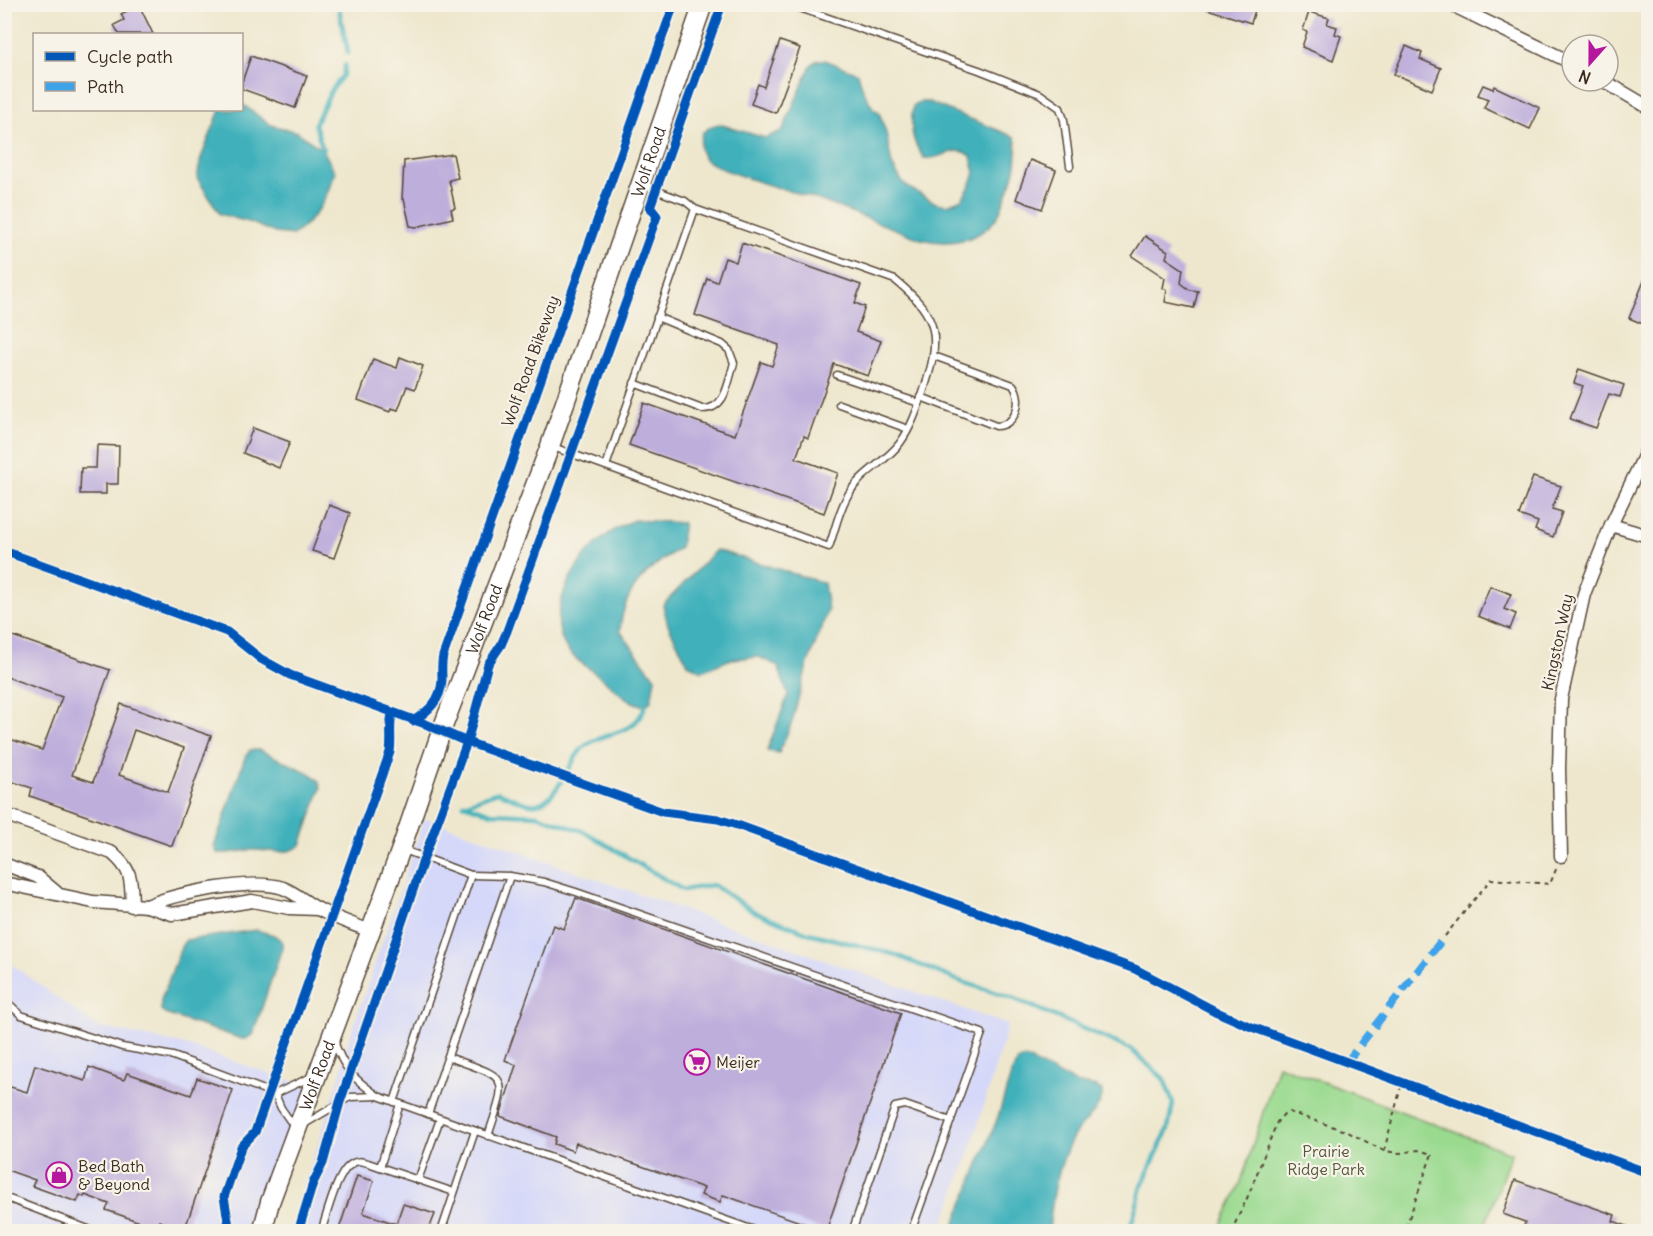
<svg xmlns="http://www.w3.org/2000/svg" width="1653" height="1236" viewBox="0 0 1653 1236" font-family="Delius,sans-serif">
<rect width="100%" height="100%" fill="#f7f3e8"/>
<filter id="ink" filterUnits="userSpaceOnUse"><feTurbulence type="fractalNoise" baseFrequency=".0167" numOctaves="2"/><feDisplacementMap in="SourceGraphic" scale="12" xChannelSelector="R" yChannelSelector="G"/><feConvolveMatrix kernelMatrix="1 2 1 2 8 2 1 2 1" color-interpolation-filters="sRGB"/></filter>
<filter id="wash" filterUnits="userSpaceOnUse"><feTurbulence type="fractalNoise" baseFrequency=".008" numOctaves="4" result="noise"/><feDisplacementMap in="SourceGraphic" scale="24" xChannelSelector="R" yChannelSelector="G"/><feGaussianBlur stdDeviation="1.35" result="paint"/><feColorMatrix in="noise" values="0 0 0 0 0 0 0 0 0 0 0 0 0 0 0 0 0 1.4 0 .05"/><feComposite in="paint" operator="in"/></filter>
<g filter="url(#wash)">
<rect width="100%" height="100%" fill="#eee7cd"/>
<g fill="#d5d8f9">
<path d="M425 818 1008 1025 972 1145 941 1231 289 1232 338 1083 348 1042Z"/>
<path d="M4 959 97 1027 186 1045 312 1088 262 1231H5Z"/>
</g>
<path fill="#9ada8f" stroke="#6a8256" stroke-width="1.5" d="M1278 1065 1511 1153 1483 1231H1218L1240 1185Z"/>
<g fill="#41b1bb" stroke="#3e6e6c" stroke-width="1.5">
<path d="M818 60H825L858 73 863 90 873 108 879 112 886 133 892 165 903 183 911 189 936 203 947 205 962 199 969 188 975 173 971 156C954 143 942 161 924 158 911 141 910 127 913 106L920 102H929L1015 137C1019 157 1016 172 1008 191 1004 199 1002 210 997 217 979 242 949 246 921 239 885 226 850 211 813 198 791 191 718 172 705 159 698 151 700 143 702 133L712 126 719 124 765 138 782 131 811 65Z"/>
<path d="M242 104 271 125 297 132 323 150 335 172C326 200 318 217 293 235L275 233 252 223 220 214 197 178 201 158 220 110H242Z"/>
<path d="M634 520 683 523 680 548C646 569 623 590 620 631L655 678 651 701 645 706C625 702 615 688 599 676 590 668 574 660 567 649 544 614 573 562 602 539 611 531 623 525 634 520Z"/>
<path d="M716 550 824 583 828 610 807 666 792 722 779 753 767 751 788 695 778 666 759 657 731 659 702 671 688 664 668 625 663 605Z"/>
<path d="M250 750H260L311 774 319 781 321 788 301 845C287 857 266 849 250 850 239 851 228 854 217 853L214 847 244 760Z"/>
<path d="M256 930 274 935 282 941V948L253 1034 246 1039H242L165 1014 161 1010V1000L182 945 186 940Z"/>
<path d="M1025 1058 1075 1083 1097 1087 1102 1091C1104 1109 1081 1122 1073 1137 1057 1167 1052 1198 1049 1231H952L998 1117 1012 1072 1018 1061Z"/>
</g>
<g fill="none" stroke-linecap="round" stroke-linejoin="round">
<g stroke="#41b1bb" stroke-width="4.5">
<path d="M338 4 348 53"/>
<path d="M323 150 315 124 331 91 343 75 345 65"/>
<path d="M569 769C573 762 578 751 585 746 608 729 635 737 645 706"/>
<path d="M464 804 491 813 537 815 585 832 683 890 713 885 755 912 808 933 893 954 959 981 1013 998 1130 1049 1164 1079 1173 1103 1168 1129 1143 1183 1129 1232"/>
<path d="M464 804 498 792C530 805 540 815 561 782"/>
</g>
</g>
<g id="blocks">
<g fill="#beaedc" fill-rule="evenodd">
<path d="M1201 4H1257L1251 23 1201 7Z"/>
<path d="M139 5 153 34H119L114 25 124 20 121 14Z"/>
<path d="M1309 12 1329 18 1327 24 1337 27 1335 34 1341 36 1333 60 1302 47 1307 32 1303 30Z"/>
<path d="M780 41 800 48 776 113 751 104 758 84 764 87Z"/>
<path d="M1406 46 1422 53 1420 59 1441 68 1432 90 1394 74Z"/>
<path d="M251 56 307 76 295 108 242 89V82Z"/>
<path d="M1483 85 1493 89 1494 86 1540 108 1530 129 1484 108 1488 99 1478 95Z"/>
<path d="M453 154 458 178 449 180 455 208 451 209 453 218 416 227 410 226 404 199H402L404 161Z"/>
<path d="M1030 160 1056 170 1042 209 1016 199Z"/>
<path d="M1145 236 1168 251 1166 258 1183 269 1181 283 1190 290 1198 291 1194 308 1165 302 1167 290 1163 288 1165 278 1132 256Z"/>
<path d="M742 243 861 285 855 303 865 307 856 332 881 341 868 376 834 364 808 438 804 436 796 458 838 473 824 513 629 445 644 403 735 435 761 362 772 366 779 345 695 315 707 278 717 282 725 258 736 262Z"/>
<path d="M1648 271V326L1629 318Z"/>
<path d="M400 357 423 366 415 389 407 386 398 410 391 408 390 412 358 400 373 359 397 368Z"/>
<path d="M1579 369 1624 385 1620 397 1609 394 1596 428 1570 419 1583 386 1574 383Z"/>
<path d="M253 428 290 442 279 468 243 453Z"/>
<path d="M97 445 119 446 118 484H106V494H80L81 468H96Z"/>
<path d="M1533 477 1561 486 1552 509 1562 512 1553 537 1535 530 1538 522 1519 515Z"/>
<path d="M329 505 350 513 334 558 312 551Z"/>
<path d="M1490 586 1511 594 1504 609 1516 614 1510 629 1478 616Z"/>
<path d="M4 633 110 670 72 775 93 782 121 704 211 736 172 846 30 796 32 788 4 779V737L42 750 62 697 4 676ZM134 730 184 748 168 792 119 775Z"/>
<path d="M576 898 901 1013 826 1231 723 1195 720 1202 701 1195 704 1188 576 1143 573 1151 554 1144 556 1137 500 1116 516 1065 505 1060 553 925 564 929Z"/>
<path d="M35 1065 85 1081 89 1067 124 1080 127 1073 191 1095 197 1078 233 1090 184 1231 159 1221 157 1228 106 1210 109 1204 85 1195 84 1197 80 1195 77 1202 32 1186 35 1180 4 1169V1085L27 1092Z"/>
<path d="M357 1176 374 1181 363 1213 396 1224 403 1204 435 1214 428 1232H338Z"/>
<path d="M1515 1180 1615 1215 1613 1221 1638 1230V1232H1536L1524 1227 1525 1222 1503 1214Z"/>
</g>
</g>
</g>
<g filter="url(#ink)">
<use href="#blocks" fill-opacity="0" stroke="#564638" stroke-width="1.5"/>
<g fill="none" stroke-linecap="round" stroke-linejoin="round">
<g stroke="#564638" stroke-width="9">
<g id="service">
<path d="M788 4 979 70 1040 94 1060 108 1064 120 1070 166"/>
<path d="M837 375 919 403"/>
<path d="M634 383 702 409C726 410 728 382 734 363L729 350 722 344 657 317"/>
<path d="M921 397 996 426C1016 426 1024 400 1013 385L934 356"/>
<path d="M839 404 908 429"/>
<path d="M553 447 829 547C835 530 839 510 848 495 861 472 885 463 900 443 911 428 917 410 923 393 941 339 941 317 895 280L695 209 685 201 642 185"/>
<path d="M606 466 695 209"/>
<path d="M471 875 510 876 544 882 576 892 982 1033 911 1232"/>
<path d="M4 999 21 1015 122 1047 173 1056 275 1094 281 1108 295 1128"/>
<path d="M334 1041C344 1070 354 1079 378 1096L751 1229 776 1232"/>
<path d="M448 1057C509 1079 509 1073 488 1136"/>
<path d="M275 1094 311 1077"/>
<path d="M394 1102 471 875 404 850"/>
<path d="M428 1114 510 876"/>
<path d="M303 1125 350 1097 378 1096"/>
<path d="M380 1167 400 1104"/>
<path d="M418 1180 440 1119"/>
<path d="M4 1197 96 1232"/>
<path d="M321 1232C327 1215 336 1175 350 1165 356 1160 361 1161 368 1163L454 1192"/>
<path d="M441 1232 475 1131"/>
<path d="M852 1232 895 1107 905 1105 951 1121"/>
</g>
</g>
<g stroke="#564638" stroke-width="15">
<g id="minor">
<path d="M1450 4 1572 63"/>
<path d="M1604 81 1648 107"/>
<path d="M1611 525 1648 536"/>
<path d="M4 814 112 853C133 871 131 880 132 906"/>
<path d="M1561 856 1559 768 1561 699 1584 594 1611 525 1648 448"/>
<path d="M4 864 38 877 56 892"/>
<path d="M4 883 93 902 147 906 172 914 252 901 289 908 318 909"/>
<path d="M147 906C176 893 253 878 283 888 296 893 306 903 318 909 334 918 353 924 370 931"/>
</g>
</g>
<g stroke="#564638" stroke-width="21">
<g id="secondary">
<path id="s1" d="M262 1232 270 1202 401 849 441 732 550 446 703 4"/>
</g>
</g>
<g stroke="#564638" stroke-width="2" stroke-dasharray="4.5 4.5" stroke-linecap="butt">
<path d="M1445 936 1491 879 1550 884 1557 867"/>
<path d="M1384 1151 1402 1083"/>
<path d="M1231 1232 1249 1194 1277 1122 1284 1114 1289 1112 1346 1131 1384 1151 1400 1153 1418 1150 1432 1154 1404 1232"/>
</g>
<use href="#service" stroke="#fff" stroke-width="6"/>
<use href="#minor" stroke="#fff" stroke-width="12"/>
<use href="#secondary" stroke="#fff" stroke-width="18"/>
<path stroke="#3fa3ea" stroke-width="8" stroke-dasharray="15 8" stroke-linecap="butt" d="M1346 1063 1445 936"/>
<g stroke="#f7f3e8" stroke-width="13">
<g id="cycleway">
<path d="M4 551 227 632 261 659 290 675 428 725 467 742 663 812 718 819 740 826 1135 969 1217 1012 1249 1026 1648 1173"/>
<path d="M413 721C429 711 441 700 442 680 442 671 441 664 443 656L674 4"/>
<path d="M230 1232 224 1197 241 1147 255 1132 390 752C392 739 389 727 392 714"/>
<path d="M298 1232 313 1183 323 1163 340 1102 424 858 467 742 488 664 501 645 507 631 657 216 650 207 722 4"/>
</g>
</g>
<use href="#cycleway" stroke="#0057b8" stroke-width="9"/>
</g>
</g>
<defs>
<g id="supermarket-ring" transform="scale(1.35)"><circle r="9.5" fill="#f7f3e8" stroke="#b5179e" stroke-width="1.5"/><path d="M-6-5.5h2.5l.6 2H6L4.5 2H-2.5L-4.4-4H-6ZM-1.5 3.2a1.3 1.3 0 1 0 .1 0ZM3 3.2a1.3 1.3 0 1 0 .1 0Z" fill="#b5179e"/></g>
<g id="shop-ring" transform="scale(1.35)"><circle r="9.5" fill="#f7f3e8" stroke="#b5179e" stroke-width="1.5"/><path d="M-5-2.5h2.3a2.7 3.5 0 0 1 5.4 0H5L5.5 6h-11ZM-1.5-2.5h3a1.5 2.3 0 0 0-3 0Z" fill="#b5179e"/></g>
</defs>
<g fill-rule="evenodd">
<use href="#supermarket-ring" x="697" y="1062"/>
<use href="#shop-ring" x="59" y="1175"/>
</g>
<g text-anchor="middle" stroke-width="4.5" stroke-linejoin="round" paint-order="stroke">
<g font-size="16" fill="#3b2a1e" stroke="#f7f3e8">
<text dy="6" stroke="none"><textPath href="#s1" startOffset="1138">Wolf Road</textPath></text>
<text transform="translate(530 361) rotate(-70)" y="6">Wolf Road Bikeway</text>
<text dy="6" stroke="none"><textPath href="#s1" startOffset="652">Wolf Road</textPath></text>
<text transform="translate(1557 642) rotate(-78)" y="6">Kingston Way</text>
<text dy="6" stroke="none"><textPath href="#s1" startOffset="166">Wolf Road</textPath></text>
</g>
<g font-size="16" fill="#3b2a1e" stroke="#f7f3e8" text-anchor="start">
<text x="716" y="1068">Meijer</text>
<text x="78" y="1172">Bed Bath<tspan x="78" dy="18">&amp; Beyond</tspan></text>
</g>
<g font-size="16" fill="#53563a" stroke="#f7f3e8">
<text x="1326" y="1157">Prairie<tspan x="1326" dy="18">Ridge Park</tspan></text>
</g>
</g>
<rect width="1653" height="1236" fill="none" stroke="#f7f3e8" stroke-width="24"/>
<rect x="33" y="33" width="210" height="78" fill="#f7f3e8" stroke="#aca397" stroke-width="1.5"/>
<rect x="45" y="52" width="30" height="9" fill="#0057b8" stroke="#aca397" stroke-width="1.5"/>
<text x="87" y="63" font-size="18" fill="#3b2a1e">Cycle path</text>
<rect x="45" y="82" width="30" height="9" fill="#3fa3ea" stroke="#aca397" stroke-width="1.5"/>
<text x="87" y="93" font-size="18" fill="#3b2a1e">Path</text>
<g transform="translate(1590 63) rotate(201)"><circle r="28" fill="#f7f3e8" stroke="#aca397" stroke-width="1.5"/>
<path d="M0-4.5L10 22L0 15L-10 22Z" fill="#b5179e"/>
<text y="-9" font-size="16" font-weight="bold" text-anchor="middle" fill="#3b2a1e">N</text>
</g>
</svg>
